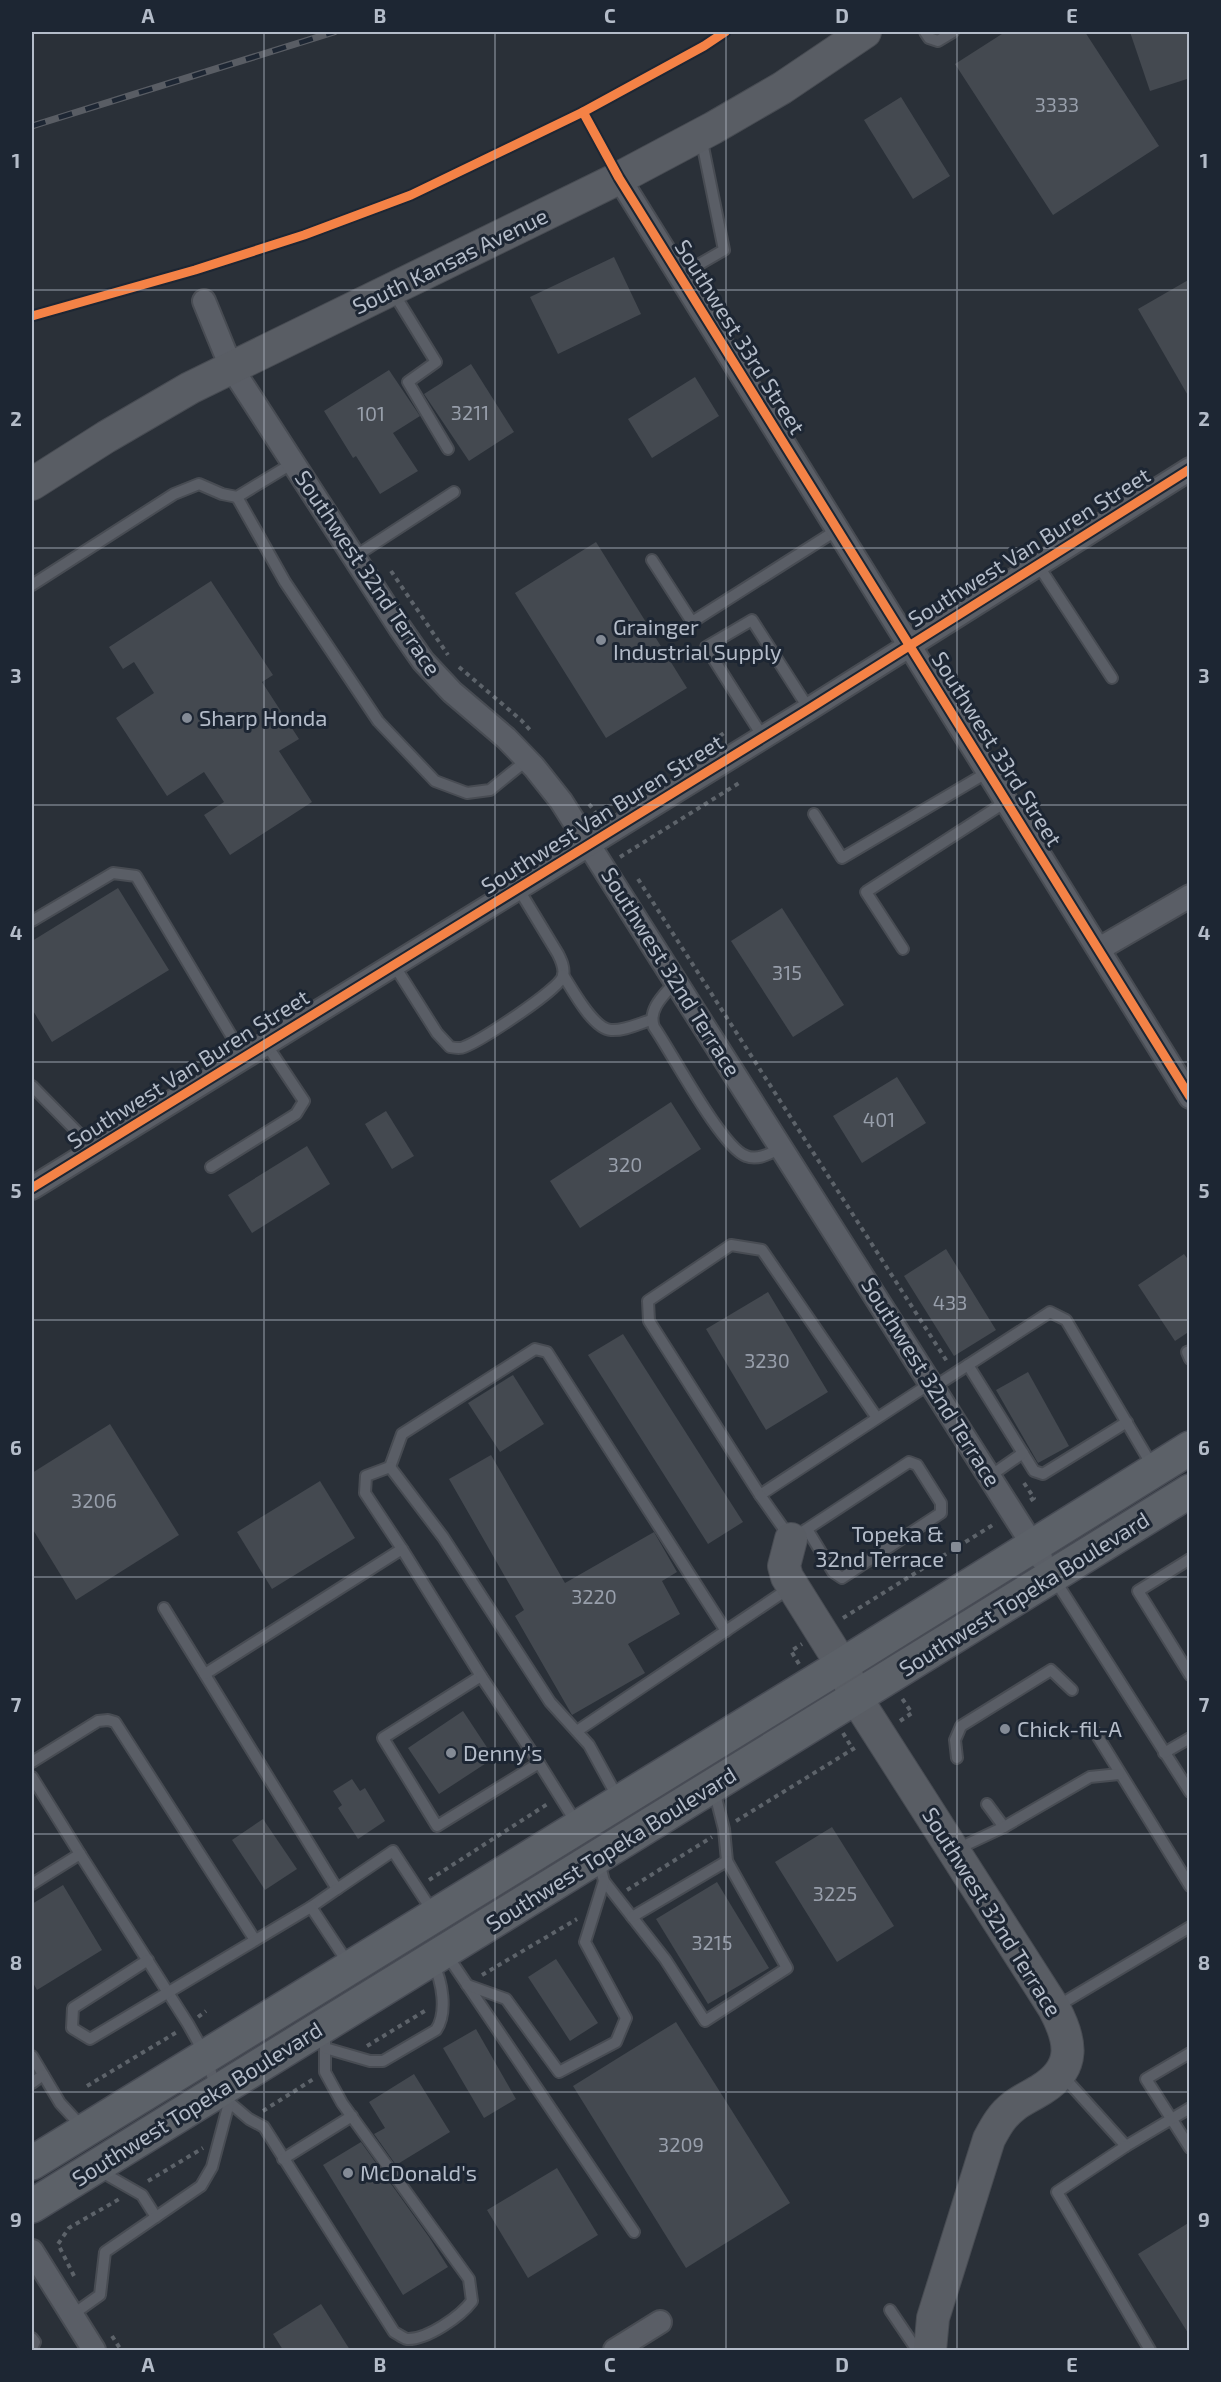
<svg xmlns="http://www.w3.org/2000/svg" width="1221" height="2382" viewBox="0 0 1221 2382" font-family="'Exo 2',sans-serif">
<rect width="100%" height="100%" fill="#2a3038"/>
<g fill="#444950">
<path d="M1005 32H1085L1159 146 1053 215 955 64Z"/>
<path d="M1130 32H1190V78L1150 91Z"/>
<path d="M901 97 950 176 913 199 864 120Z"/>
<path d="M614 257 641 314 558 354 530 297Z"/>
<path d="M1190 279V399L1138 309Z"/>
<path d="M471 364 514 432 469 461 424 394Z"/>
<path d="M389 370 420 416 393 433 418 471 380 494 356 456 353 458 324 411Z"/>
<path d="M695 377 719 416 652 458 628 419Z"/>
<path d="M596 542 687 688 606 738 515 593Z"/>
<path d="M211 581 273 675 262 682 299 739 279 751 312 802 230 855 204 815 224 802 204 772 167 796 116 718 154 693 134 662 123 669 109 647Z"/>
<path d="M118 888 169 970 52 1042 32 1009V941Z"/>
<path d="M782 908 844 1005 793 1037 731 941Z"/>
<path d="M897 1077 926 1123 862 1163 833 1116Z"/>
<path d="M671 1102 701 1149 580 1228 550 1181Z"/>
<path d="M386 1111 414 1156 392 1169 365 1124Z"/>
<path d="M307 1146 330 1184 252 1233 228 1195Z"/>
<path d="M946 1249 996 1330 954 1356 904 1276Z"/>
<path d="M1184 1254 1190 1262V1331L1175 1341 1138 1285Z"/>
<path d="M768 1292 828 1392 766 1430 706 1329Z"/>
<path d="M623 1334 743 1522 708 1544 588 1355Z"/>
<path d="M1028 1372 1069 1446 1038 1463 996 1390Z"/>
<path d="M513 1375 544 1424 500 1452 468 1403Z"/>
<path d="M110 1424 179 1535 76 1600 32 1528V1473Z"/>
<path d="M491 1455 565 1583 654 1532 677 1572 662 1581 680 1614 628 1644 645 1673 572 1715 515 1616 524 1610 449 1479Z"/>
<path d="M320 1481 355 1538 272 1589 237 1532Z"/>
<path d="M463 1711 494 1758 439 1794 408 1748Z"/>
<path d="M352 1779 360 1791 365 1788 385 1821 358 1839 338 1808 342 1805 333 1791Z"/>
<path d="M263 1819 297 1869 265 1890 232 1840Z"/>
<path d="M832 1827 894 1926 837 1962 775 1862Z"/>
<path d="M717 1882 769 1968 708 2004 656 1919Z"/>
<path d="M63 1885 102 1950 37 1990 32 1981V1904Z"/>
<path d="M556 1959 598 2023 570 2041 528 1977Z"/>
<path d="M676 2022 790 2203 686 2268 573 2086Z"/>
<path d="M476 2029 516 2099 484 2118 443 2048Z"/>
<path d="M414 2074 450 2132 396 2165 374 2134 385 2128 369 2102Z"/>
<path d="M361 2142 429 2237 448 2267 403 2295 323 2165Z"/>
<path d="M557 2168 598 2235 528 2278 487 2210Z"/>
<path d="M1190 2222V2336L1138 2254Z"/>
<path d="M321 2304 350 2350H283L273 2334Z"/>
</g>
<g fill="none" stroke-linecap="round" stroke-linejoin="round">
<g stroke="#484c53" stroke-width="14">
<g id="lane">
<path d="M925 32 929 38 938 41 953 32"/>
<path d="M679 276 724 250 701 137"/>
<path d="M393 292 436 362 408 382 448 449"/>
<path d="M237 497 285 582 378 721 435 781 467 793 490 790 527 760"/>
<path d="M354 557 454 492"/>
<path d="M652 560 692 622 837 530"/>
<path d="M1038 565 1112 678"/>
<path d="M32 585 174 494 199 484 222 494 237 497 293 463"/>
<path d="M763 737 706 647 752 620 809 709"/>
<path d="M814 814 842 858 988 772"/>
<path d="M32 921 113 873 136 876 244 1057"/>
<path d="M903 949 866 892 1007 801"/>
<path d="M394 965 437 1033 450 1047C455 1048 460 1049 464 1047 480 1041 559 990 563 976 565 968 561 960 558 954L518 888"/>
<path d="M563 975C572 989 593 1029 611 1030 624 1031 638 1024 651 1020"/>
<path d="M676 981C665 994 647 1009 654 1027 672 1053 722 1148 746 1156 758 1161 771 1153 781 1148"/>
<path d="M32 1086 94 1149"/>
<path d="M211 1167 296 1114 304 1101 266 1044"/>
<path d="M1190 1351 1187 1352 1190 1359"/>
<path d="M968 1365 1034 1471 1043 1474 1127 1422"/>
<path d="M934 1387 1050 1312 1066 1320 1153 1467"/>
<path d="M877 1418 762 1250 731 1245 648 1301 649 1321 760 1495 931 1383"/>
<path d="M390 1467 402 1434 535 1349 547 1352 726 1631"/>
<path d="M990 1476 1023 1453"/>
<path d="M760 1495 791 1539 807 1529 833 1572 842 1578 941 1513V1503L917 1465 909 1462 807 1529"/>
<path d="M402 1549 365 1493 366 1476 390 1467 443 1537 550 1702 589 1745 618 1798"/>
<path d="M1190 1559 1138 1591 1190 1675"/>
<path d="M1055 1580 1190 1792"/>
<path d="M164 1608 337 1889 393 1851 433 1912"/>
<path d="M205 1674 402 1549 481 1676 383 1738 437 1826 539 1763 577 1824"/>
<path d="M481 1676 539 1763"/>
<path d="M577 1731 791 1587"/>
<path d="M1095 1732 1190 1886"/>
<path d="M1164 1753 1190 1738"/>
<path d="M957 1758 955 1740 961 1726 1051 1670 1072 1690"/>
<path d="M32 1762 98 1721 108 1720 115 1722 255 1940"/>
<path d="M32 1777 80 1854"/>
<path d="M987 1804 1004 1827"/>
<path d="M955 1850 1004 1827 1090 1777 1119 1774"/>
<path d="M599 1862 604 1881 665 1959 705 2021 787 1968 727 1861 724 1829 714 1790"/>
<path d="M32 1884 80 1854 188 2024 206 2056 217 2092 249 2119 264 2127 394 2332C398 2334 403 2338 407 2339 427 2340 461 2316 472 2301L469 2279 342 2103 325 2072V2032"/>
<path d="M311 1907 337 1889"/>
<path d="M632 1917 727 1861"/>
<path d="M447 1955 634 2232"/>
<path d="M148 1960 73 2008 72 2028 90 2039 311 1907 348 1963"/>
<path d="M467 1985 506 1999 559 2072 616 2042 626 2018 585 1942 604 1881"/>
<path d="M1056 2007 1190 1927"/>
<path d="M325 2048 370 2061H383L436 2030C448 2012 442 1981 433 1963"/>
<path d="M1190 2053 1146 2079 1190 2148"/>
<path d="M32 2056 60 2103 83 2128"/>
<path d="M1062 2075 1126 2146 1190 2108"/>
<path d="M32 2083 43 2075"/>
<path d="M1126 2146 1057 2192 1150 2350"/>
<path d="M283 2159 352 2116"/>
<path d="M100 2171 142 2195 156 2217"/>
<path d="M890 2310 917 2350"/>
<path d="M72 2315 100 2295 105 2252 201 2186 212 2167 229 2103"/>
<path d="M32 2338 35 2342 32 2348"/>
</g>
</g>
<g stroke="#484c53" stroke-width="26">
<g id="street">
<path d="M619 178 1190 1097"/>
<path d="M204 301 231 367 400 628 423 661 452 692 506 738 534 767 561 801 1041 1558"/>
<path d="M1099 949 1190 896"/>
<path d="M32 1188 809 709 1190 469"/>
<path d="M32 2251 94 2350"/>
<path d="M615 2350 660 2322"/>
</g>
</g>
<g stroke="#484c53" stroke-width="34">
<g id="secondary">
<path d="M32 484 106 437 190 388 619 178 713 128 782 88 865 32"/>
<path d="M791 1539 784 1566 787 1577 842 1665 856 1698 1054 2008C1071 2040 1077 2067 1042 2089 1033 2095 1023 2099 1014 2106 1002 2115 996 2126 989 2139L933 2318 930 2350"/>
</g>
</g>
<g stroke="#484c55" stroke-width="36">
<g id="primary">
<path d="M32 2163 842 1665 1190 1448"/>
<path d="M32 2206 1190 1491"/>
</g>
</g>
<g stroke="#5d636a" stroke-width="4" stroke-dasharray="4.5 4.5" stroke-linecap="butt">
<path d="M391 571 448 655"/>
<path d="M459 667 521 720 530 730"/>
<path d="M690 756 724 733"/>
<path d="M589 804 599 817"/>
<path d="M620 857 739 783"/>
<path d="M638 879 948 1363"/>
<path d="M1024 1483 1034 1498 1028 1502"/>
<path d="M843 1618 996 1523"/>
<path d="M799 1664 791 1651 802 1644"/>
<path d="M900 1721 912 1713 901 1697"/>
<path d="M843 1733 852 1748"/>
<path d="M736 1821 858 1746"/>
<path d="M429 1880 549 1803"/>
<path d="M627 1890 712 1837"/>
<path d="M482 1975 577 1919"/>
<path d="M198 2017 206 2011"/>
<path d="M367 2046 428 2009"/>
<path d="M87 2086 177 2032"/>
<path d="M263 2111 315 2078"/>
<path d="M148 2181 203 2148"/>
<path d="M74 2276 58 2244 69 2228 121 2198"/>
<path d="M112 2336 121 2350"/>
</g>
<use href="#lane" stroke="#5a5e66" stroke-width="10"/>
<use href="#street" stroke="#5a5e66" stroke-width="22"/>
<use href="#secondary" stroke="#595d64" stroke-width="32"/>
<use href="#primary" stroke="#5c6168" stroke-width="33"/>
<g stroke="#595d64" stroke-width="7">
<path id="rail" d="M32 126 334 32"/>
</g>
<use href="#rail" stroke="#1d2633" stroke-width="4.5" stroke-dasharray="14" stroke-linecap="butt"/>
<g stroke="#1d2633" stroke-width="13">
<g id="cycleway">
<path d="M583 112 619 178 1190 1097"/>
<path d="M32 316 195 270 304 235 411 195 583 112 704 46 725 32"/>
<path d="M32 1188 809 709 1190 469"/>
</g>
</g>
<use href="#cycleway" stroke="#f48246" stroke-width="9"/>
</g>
<path fill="none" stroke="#b4bcc9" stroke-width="1.5" stroke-opacity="0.55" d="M264 32V2350M495 32V2350M726 32V2350M957 32V2350M32 290H1190M32 548H1190M32 805H1190M32 1062H1190M32 1320H1190M32 1577H1190M32 1834H1190M32 2092H1190"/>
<g fill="#848b96" stroke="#1d2633" stroke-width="2">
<circle cx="601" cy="640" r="6"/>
<circle cx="187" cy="718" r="6"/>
<rect x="950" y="1541" width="12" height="12" rx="3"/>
<circle cx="1005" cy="1729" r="6"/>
<circle cx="451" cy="1753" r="6"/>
<circle cx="348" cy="2173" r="6"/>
</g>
<g text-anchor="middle" stroke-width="6" stroke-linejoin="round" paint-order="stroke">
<g font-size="20" fill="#989fab">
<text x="1057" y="112">3333</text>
<text x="470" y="420">3211</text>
<text x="371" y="421">101</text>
<text x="787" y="980">315</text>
<text x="879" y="1127">401</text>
<text x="625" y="1172">320</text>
<text x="950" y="1310">433</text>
<text x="767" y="1368">3230</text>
<text x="94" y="1508">3206</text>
<text x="594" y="1604">3220</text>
<text x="835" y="1901">3225</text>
<text x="712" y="1950">3215</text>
<text x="681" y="2152">3209</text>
</g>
<g font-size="22" fill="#b4bcc9" stroke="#1d2633">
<text transform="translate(450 261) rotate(-26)" y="8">South Kansas Avenue</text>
<text transform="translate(740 337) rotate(58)" y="8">Southwest 33rd Street</text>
<text transform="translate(1029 547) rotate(-32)" y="8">Southwest Van Buren Street</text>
<text transform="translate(368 573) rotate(56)" y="8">Southwest 32nd Terrace</text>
<text transform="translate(997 749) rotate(58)" y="8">Southwest 33rd Street</text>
<text transform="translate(602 814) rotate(-32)" y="8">Southwest Van Buren Street</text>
<text transform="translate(671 972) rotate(58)" y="8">Southwest 32nd Terrace</text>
<text transform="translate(188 1069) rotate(-32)" y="8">Southwest Van Buren Street</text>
<text transform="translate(931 1382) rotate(58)" y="8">Southwest 32nd Terrace</text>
<text transform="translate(1024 1594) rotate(-32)" y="8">Southwest Topeka Boulevard</text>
<text transform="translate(611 1849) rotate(-32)" y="8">Southwest Topeka Boulevard</text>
<text transform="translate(992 1912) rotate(58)" y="8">Southwest 32nd Terrace</text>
<text transform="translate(197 2104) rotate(-32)" y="8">Southwest Topeka Boulevard</text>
</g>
<g font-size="22" fill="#b4bcc9" stroke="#1d2633" text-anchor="start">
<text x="613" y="635">Grainger<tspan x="613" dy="25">Industrial Supply</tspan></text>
<text x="199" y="726">Sharp Honda</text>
<text x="944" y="1542" text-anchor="end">Topeka &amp;<tspan x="944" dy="25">32nd Terrace</tspan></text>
<text x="1017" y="1737">Chick-fil-A</text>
<text x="463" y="1761">Denny's</text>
<text x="360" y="2181">McDonald's</text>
</g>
</g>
<rect width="1221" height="2382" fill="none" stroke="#1d2633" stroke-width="66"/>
<rect x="33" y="33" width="1155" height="2316" fill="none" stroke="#b4bcc9" stroke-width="2"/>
<g font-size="20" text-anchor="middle" font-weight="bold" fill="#b4bcc9">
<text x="148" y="23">A</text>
<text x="380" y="23">B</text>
<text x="610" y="23">C</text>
<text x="842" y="23">D</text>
<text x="1072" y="23">E</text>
<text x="16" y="168">1</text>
<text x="1204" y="168">1</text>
<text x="16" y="426">2</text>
<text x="1204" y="426">2</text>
<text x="16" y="683">3</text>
<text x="1204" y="683">3</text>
<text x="16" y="940">4</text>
<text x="1204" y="940">4</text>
<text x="16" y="1198">5</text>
<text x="1204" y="1198">5</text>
<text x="16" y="1455">6</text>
<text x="1204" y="1455">6</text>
<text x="16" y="1712">7</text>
<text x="1204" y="1712">7</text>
<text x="16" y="1970">8</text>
<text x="1204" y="1970">8</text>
<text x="16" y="2227">9</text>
<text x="1204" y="2227">9</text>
<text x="148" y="2372">A</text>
<text x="380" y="2372">B</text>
<text x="610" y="2372">C</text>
<text x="842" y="2372">D</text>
<text x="1072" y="2372">E</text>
</g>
</svg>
